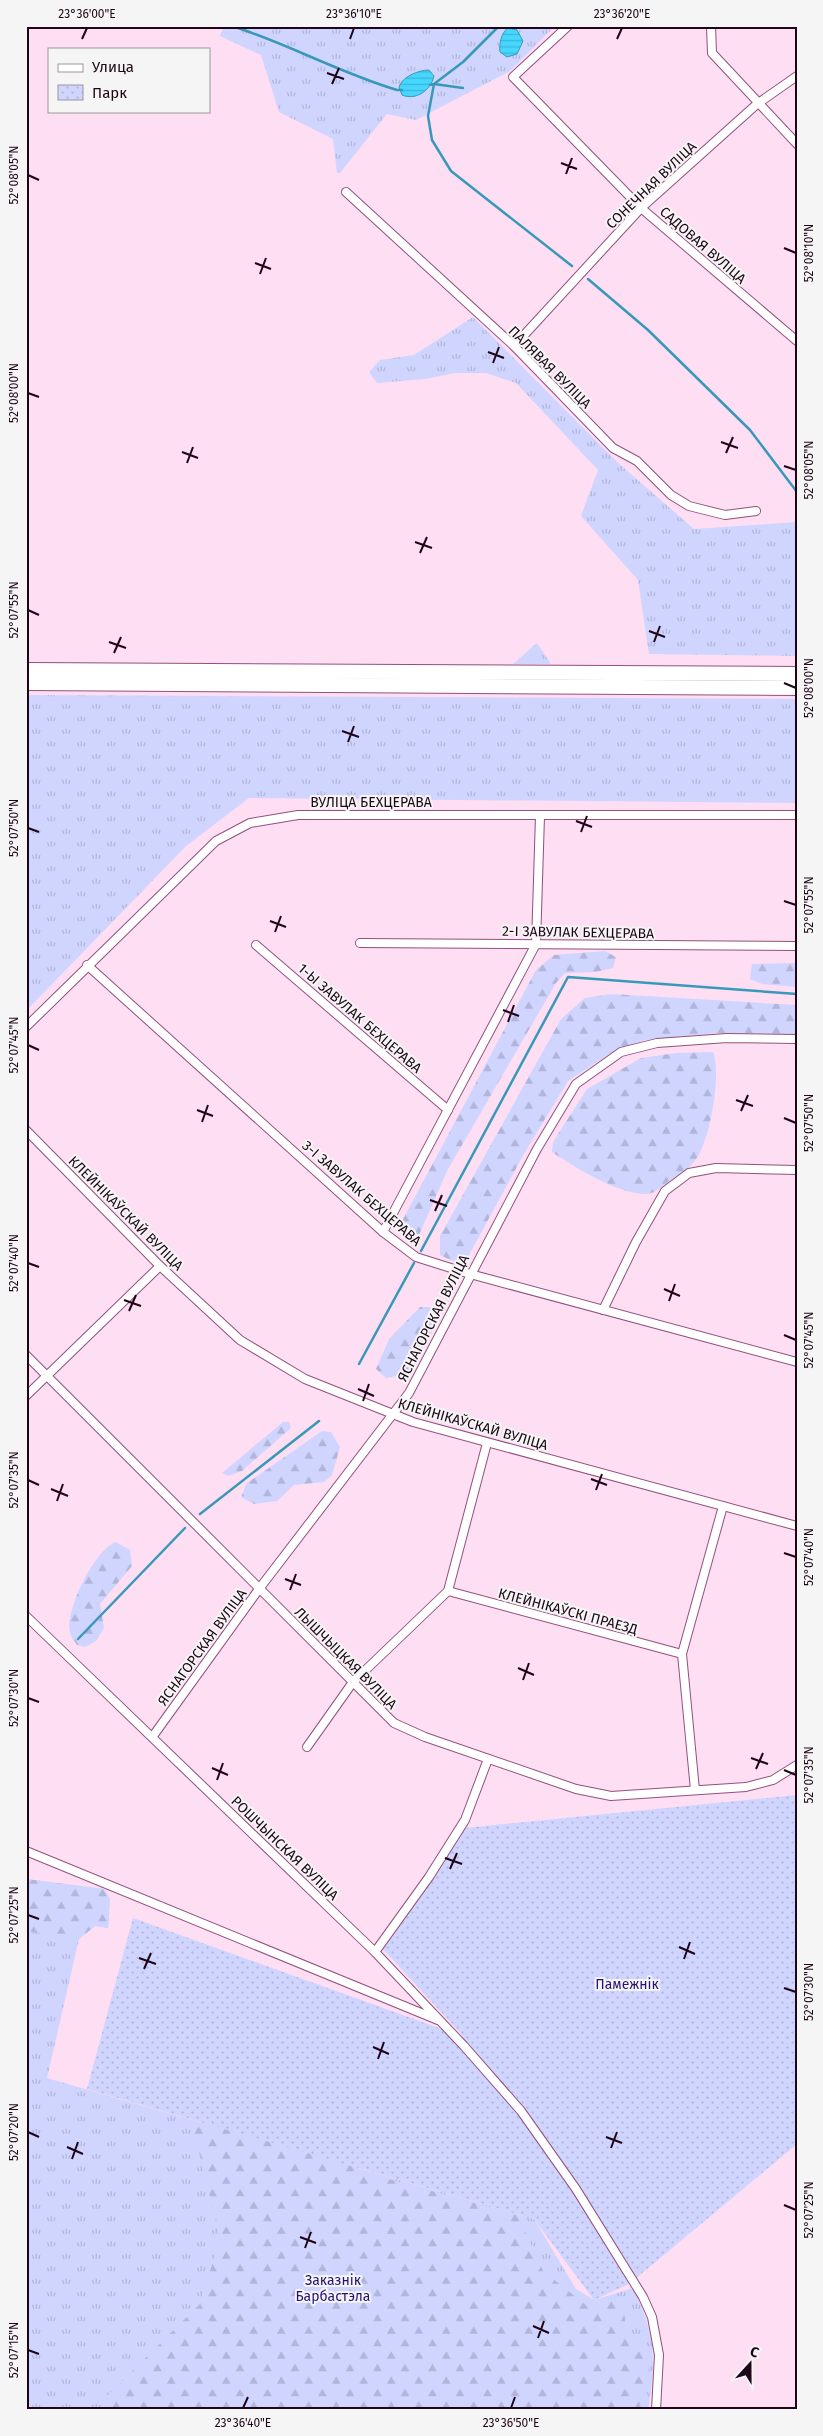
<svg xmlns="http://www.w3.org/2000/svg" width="823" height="2436" viewBox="0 0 823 2436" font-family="'Fira Sans',sans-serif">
<defs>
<pattern id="grass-tufts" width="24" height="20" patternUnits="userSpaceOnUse" patternTransform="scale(1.25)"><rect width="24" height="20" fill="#d0d5ff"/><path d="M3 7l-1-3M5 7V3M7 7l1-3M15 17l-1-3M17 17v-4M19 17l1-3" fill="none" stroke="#b2b5da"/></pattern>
<pattern id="forest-firs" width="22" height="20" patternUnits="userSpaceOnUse" patternTransform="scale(1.25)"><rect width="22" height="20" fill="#d0d5ff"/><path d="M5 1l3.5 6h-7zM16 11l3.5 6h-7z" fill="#b2b5da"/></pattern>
<pattern id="park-dots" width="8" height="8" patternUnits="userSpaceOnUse" patternTransform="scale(1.25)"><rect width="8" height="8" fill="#d0d5ff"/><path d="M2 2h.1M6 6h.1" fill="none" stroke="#b2b5da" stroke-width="1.8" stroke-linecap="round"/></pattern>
<pattern id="water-rules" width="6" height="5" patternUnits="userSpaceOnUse" patternTransform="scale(1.25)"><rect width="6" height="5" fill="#45d7fe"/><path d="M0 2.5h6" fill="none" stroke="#3cb7d9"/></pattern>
</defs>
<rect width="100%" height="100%" fill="#fddef2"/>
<g fill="url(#grass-tufts)">
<path d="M224 26H555L510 71 416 120 387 114 340 173H337L333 139 279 112 261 55 220 36Z"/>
<path d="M473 317 617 462 694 529 797 522V656L649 654 638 580 581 516 598 470 516 383 486 373H455L425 379 377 383 369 372 380 360 414 355Z"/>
<path d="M537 643 551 664H513Z"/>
<path d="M26 695 797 699V803L249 798 186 846 26 1011Z"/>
<path d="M26 1879 104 1889 110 1899 108 1928 95 1926 79 1939 47 2078 534 2219 576 2289 594 2300 633 2288C655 2332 657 2361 648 2410H26Z"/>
</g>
<g fill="url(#forest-firs)">
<path d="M605 951 616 957 613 968 596 972 565 973 556 983 447 1171 419 1235 411 1242 401 1235V1223L536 970 554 955Z"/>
<path d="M797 963V987L762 984 750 979 752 964Z"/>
<path d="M611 994 797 1005V1034L717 1033 644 1040 609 1054 568 1081 525 1152 469 1255 457 1263 440 1255V1236L561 1019 585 998Z"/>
<path d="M713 1052C722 1073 710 1146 693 1163 687 1170 677 1175 669 1181 663 1186 654 1194 646 1194 617 1194 575 1167 552 1152L553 1142 587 1089 641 1058 676 1053Z"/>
<path d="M420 1307H430L436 1313 437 1322 408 1374 386 1378 376 1369 389 1339Z"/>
<path d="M283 1422H289L291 1428 242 1471 228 1476 222 1473Z"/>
<path d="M322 1431 331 1432 340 1447 332 1475 324 1482 294 1485 277 1501 254 1504 241 1497 247 1483Z"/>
<path d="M116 1542 130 1550 132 1566 100 1604 104 1628 96 1641 85 1647 77 1645C75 1642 70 1636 70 1632 65 1610 95 1549 116 1542Z"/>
<path d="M26 1879 104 1889 110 1899 108 1928 95 1926 79 1939 26 1931Z"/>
<path d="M213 2110 374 2175 518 2215 543 2271 591 2309 622 2296 625 2321 651 2374 638 2410H106V2397L200 2304 220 2238 194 2132Z"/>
</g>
<path fill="url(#park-dots)" d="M797 1795V2144L629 2284 594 2300 534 2219 87 2089 133 1918 464 2037 381 1947 465 1828Z"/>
<g fill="url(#water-rules)" stroke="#3998b9">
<path d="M508 28 517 30 523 41 517 54 507 57 500 52C499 44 501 33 508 28Z"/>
<path d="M429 70 434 76C431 90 416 101 402 95L399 87C402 77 418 70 429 70Z"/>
</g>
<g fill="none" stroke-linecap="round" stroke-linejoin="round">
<g stroke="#3998b9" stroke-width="2.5">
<path d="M238 28C292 46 343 74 397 90H402"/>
<path d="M430 85 434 84 428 116 432 140 451 171 572 266"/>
<path d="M463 88 434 84 463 62 499 26"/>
<path d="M588 279 648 330 750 430 797 492"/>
<path d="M421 1251 568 977 797 994"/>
<path d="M359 1364 414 1263"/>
<path d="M200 1514 319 1421"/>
<path d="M78 1639 185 1528"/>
</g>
<g stroke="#92507e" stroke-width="10">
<g id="street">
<path d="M568 26 513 77 641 208 797 341"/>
<path d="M711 26 712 53 797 144"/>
<path d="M346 192 514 346 613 448 637 461 671 495 689 506 725 515 756 511"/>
<path d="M514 346 641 208 757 104 797 76"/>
<path d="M360 943 797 946"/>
<path d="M256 945 448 1110"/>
<path d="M87 965 383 1232 416 1257 470 1274 797 1362"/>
<path d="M26 1027 216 841 250 823 298 815H797"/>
<path d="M26 1130 160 1266 240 1340 305 1379 413 1422 797 1526"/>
<path d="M383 1232 536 944 540 816"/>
<path d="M603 1310 636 1242 665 1191 689 1173 716 1168 797 1170"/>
<path d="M26 1355 394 1723 425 1737 576 1789 611 1796 746 1787 773 1780 797 1765"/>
<path d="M26 1396 160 1266"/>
<path d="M448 1591 682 1654"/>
<path d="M26 1616 375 1952 464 2046 521 2111 576 2189 643 2297 652 2317 659 2355 656 2410"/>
<path d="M153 1736 259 1589 409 1393 537 1149 576 1084 621 1052 657 1043 727 1038 797 1039"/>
<path d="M307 1747 353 1682 448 1591 487 1443"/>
<path d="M695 1790 682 1654 723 1506"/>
<path d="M26 1851 438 2020"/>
<path d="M375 1952 429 1877 465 1820 488 1759"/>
</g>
</g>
<g stroke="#92507e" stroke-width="16">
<g id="highway">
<path d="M26 670 797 674"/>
<path d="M26 683 797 688"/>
</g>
</g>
<use href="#street" stroke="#fff" stroke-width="8"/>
<use href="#highway" stroke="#fff" stroke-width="14"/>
</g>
<path fill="none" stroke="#1e0517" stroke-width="2" d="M82 39 87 28M350 39 354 28M617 39 622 28M327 73 344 79M332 84 339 68M561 163 577 169M566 174 572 158M28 175 39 180M784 248 796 253M255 263 271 269M260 274 266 258M488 352 504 358M493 363 499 347M28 393 39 397M721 442 738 448M182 452 198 458M726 453 733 437M187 463 193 447M784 466 796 470M415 542 432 548M420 553 427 537M28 610 39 615M649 631 665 637M109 642 126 648M654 642 660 626M114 653 121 637M784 683 796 688M342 731 359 737M348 742 354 726M576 821 592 827M28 828 39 832M581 832 587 816M784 901 796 905M270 921 286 927M275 932 281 916M503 1010 519 1016M508 1022 514 1005M28 1045 39 1050M736 1100 753 1106M197 1110 213 1116M741 1111 748 1095M784 1118 796 1123M202 1122 208 1105M430 1200 447 1206M435 1211 442 1195M28 1263 39 1267M664 1289 680 1296M124 1300 141 1306M669 1301 675 1284M129 1311 136 1295M784 1335 796 1340M358 1389 374 1396M363 1401 369 1384M591 1479 607 1485M28 1480 39 1485M51 1489 68 1496M596 1490 602 1474M57 1501 63 1484M784 1553 796 1557M285 1579 301 1585M290 1590 296 1574M518 1668 534 1675M523 1680 529 1663M28 1698 39 1702M751 1758 768 1764M212 1768 228 1775M756 1769 763 1753M784 1770 796 1775M217 1780 223 1763M445 1858 462 1864M450 1869 457 1853M28 1915 39 1919M679 1947 695 1954M139 1958 156 1964M684 1959 690 1942M144 1969 151 1953M784 1988 796 1992M373 2047 389 2054M378 2059 384 2042M28 2132 39 2137M606 2137 622 2143M67 2147 83 2154M611 2148 617 2132M72 2159 78 2142M784 2205 796 2210M300 2237 316 2243M305 2248 311 2232M533 2326 549 2333M538 2338 544 2321M28 2350 39 2354M243 2408 248 2397M511 2408 515 2397"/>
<g text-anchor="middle" stroke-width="4" stroke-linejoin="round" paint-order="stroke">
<g font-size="14" fill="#1e0517" stroke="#f5f5f5">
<text transform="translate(651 185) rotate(-44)" y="5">СОНЕЧНАЯ ВУЛІЦА</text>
<text transform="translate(703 245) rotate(41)" y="5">САДОВАЯ ВУЛІЦА</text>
<text transform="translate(550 367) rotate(45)" y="5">ПАЛЯВАЯ ВУЛІЦА</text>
<text x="371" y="807">ВУЛІЦА БЕХЦЕРАВА</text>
<text transform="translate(578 932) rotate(1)" y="5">2-І ЗАВУЛАК БЕХЦЕРАВА</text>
<text transform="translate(360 1018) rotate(41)" y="5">1-Ы ЗАВУЛАК БЕХЦЕРАВА</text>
<text transform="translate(362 1193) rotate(41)" y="5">3-І ЗАВУЛАК БЕХЦЕРАВА</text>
<text transform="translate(126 1213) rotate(45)" y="5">КЛЕЙНІКАЎСКАЙ ВУЛІЦА</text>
<text transform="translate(433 1318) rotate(-63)" y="5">ЯСНАГОРСКАЯ ВУЛІЦА</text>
<text transform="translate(473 1424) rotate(16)" y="5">КЛЕЙНІКАЎСКАЙ ВУЛІЦА</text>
<text transform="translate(568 1611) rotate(15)" y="5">КЛЕЙНІКАЎСКІ ПРАЕЗД</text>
<text transform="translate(202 1647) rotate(-54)" y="5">ЯСНАГОРСКАЯ ВУЛІЦА</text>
<text transform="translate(346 1658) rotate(45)" y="5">ЛЫШЧЫЦКАЯ ВУЛІЦА</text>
<text transform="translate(285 1848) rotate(44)" y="5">РОШЧЫНСКАЯ ВУЛІЦА</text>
</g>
<g font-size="14" fill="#251276" stroke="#f5f5f5">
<text x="627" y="1989">Памежнік</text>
<text x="333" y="2285">Заказнік<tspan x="333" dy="16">Барбастэла</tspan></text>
</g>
</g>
<rect width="823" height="2436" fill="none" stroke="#f5f5f5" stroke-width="55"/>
<rect x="48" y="48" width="162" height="65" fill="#f5f5f5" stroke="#9f959c"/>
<rect x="58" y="64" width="25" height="8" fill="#ffffff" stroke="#9f959c"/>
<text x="92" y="72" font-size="15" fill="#1e0517">Улица</text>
<rect x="58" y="85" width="25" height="15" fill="url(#park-dots)" stroke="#9f959c"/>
<text x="92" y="98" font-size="15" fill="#1e0517">Парк</text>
<g transform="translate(750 2364) rotate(21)" stroke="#f5f5f5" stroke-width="4" paint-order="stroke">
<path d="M0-4L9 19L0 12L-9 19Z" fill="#1e0517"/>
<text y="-8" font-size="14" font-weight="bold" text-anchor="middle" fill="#1e0517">С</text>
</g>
<rect x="28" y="28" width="768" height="2380" fill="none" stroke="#1e0517" stroke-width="2"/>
<g font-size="12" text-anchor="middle" fill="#1e0517">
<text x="87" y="18">23°36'00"E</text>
<text x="354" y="18">23°36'10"E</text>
<text x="622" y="18">23°36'20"E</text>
<text transform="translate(14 175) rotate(-90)" y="4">52°08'05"N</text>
<text transform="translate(809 253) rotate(-90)" y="4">52°08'10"N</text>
<text transform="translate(14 393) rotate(-90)" y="4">52°08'00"N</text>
<text transform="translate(809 470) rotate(-90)" y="4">52°08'05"N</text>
<text transform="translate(14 610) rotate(-90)" y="4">52°07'55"N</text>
<text transform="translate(809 688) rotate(-90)" y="4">52°08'00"N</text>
<text transform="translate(14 828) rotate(-90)" y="4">52°07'50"N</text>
<text transform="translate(809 905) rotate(-90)" y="4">52°07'55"N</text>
<text transform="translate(14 1045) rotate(-90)" y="4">52°07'45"N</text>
<text transform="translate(809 1123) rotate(-90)" y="4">52°07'50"N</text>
<text transform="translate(14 1263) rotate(-90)" y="4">52°07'40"N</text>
<text transform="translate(809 1340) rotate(-90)" y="4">52°07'45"N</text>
<text transform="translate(14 1480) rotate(-90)" y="4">52°07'35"N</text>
<text transform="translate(809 1557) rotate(-90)" y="4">52°07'40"N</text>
<text transform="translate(14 1698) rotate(-90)" y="4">52°07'30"N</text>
<text transform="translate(809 1775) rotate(-90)" y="4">52°07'35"N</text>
<text transform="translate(14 1915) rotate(-90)" y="4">52°07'25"N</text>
<text transform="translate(809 1992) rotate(-90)" y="4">52°07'30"N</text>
<text transform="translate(14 2132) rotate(-90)" y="4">52°07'20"N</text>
<text transform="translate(809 2210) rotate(-90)" y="4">52°07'25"N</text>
<text transform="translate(14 2350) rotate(-90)" y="4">52°07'15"N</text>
<text x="243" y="2427">23°36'40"E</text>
<text x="511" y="2427">23°36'50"E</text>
</g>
</svg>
